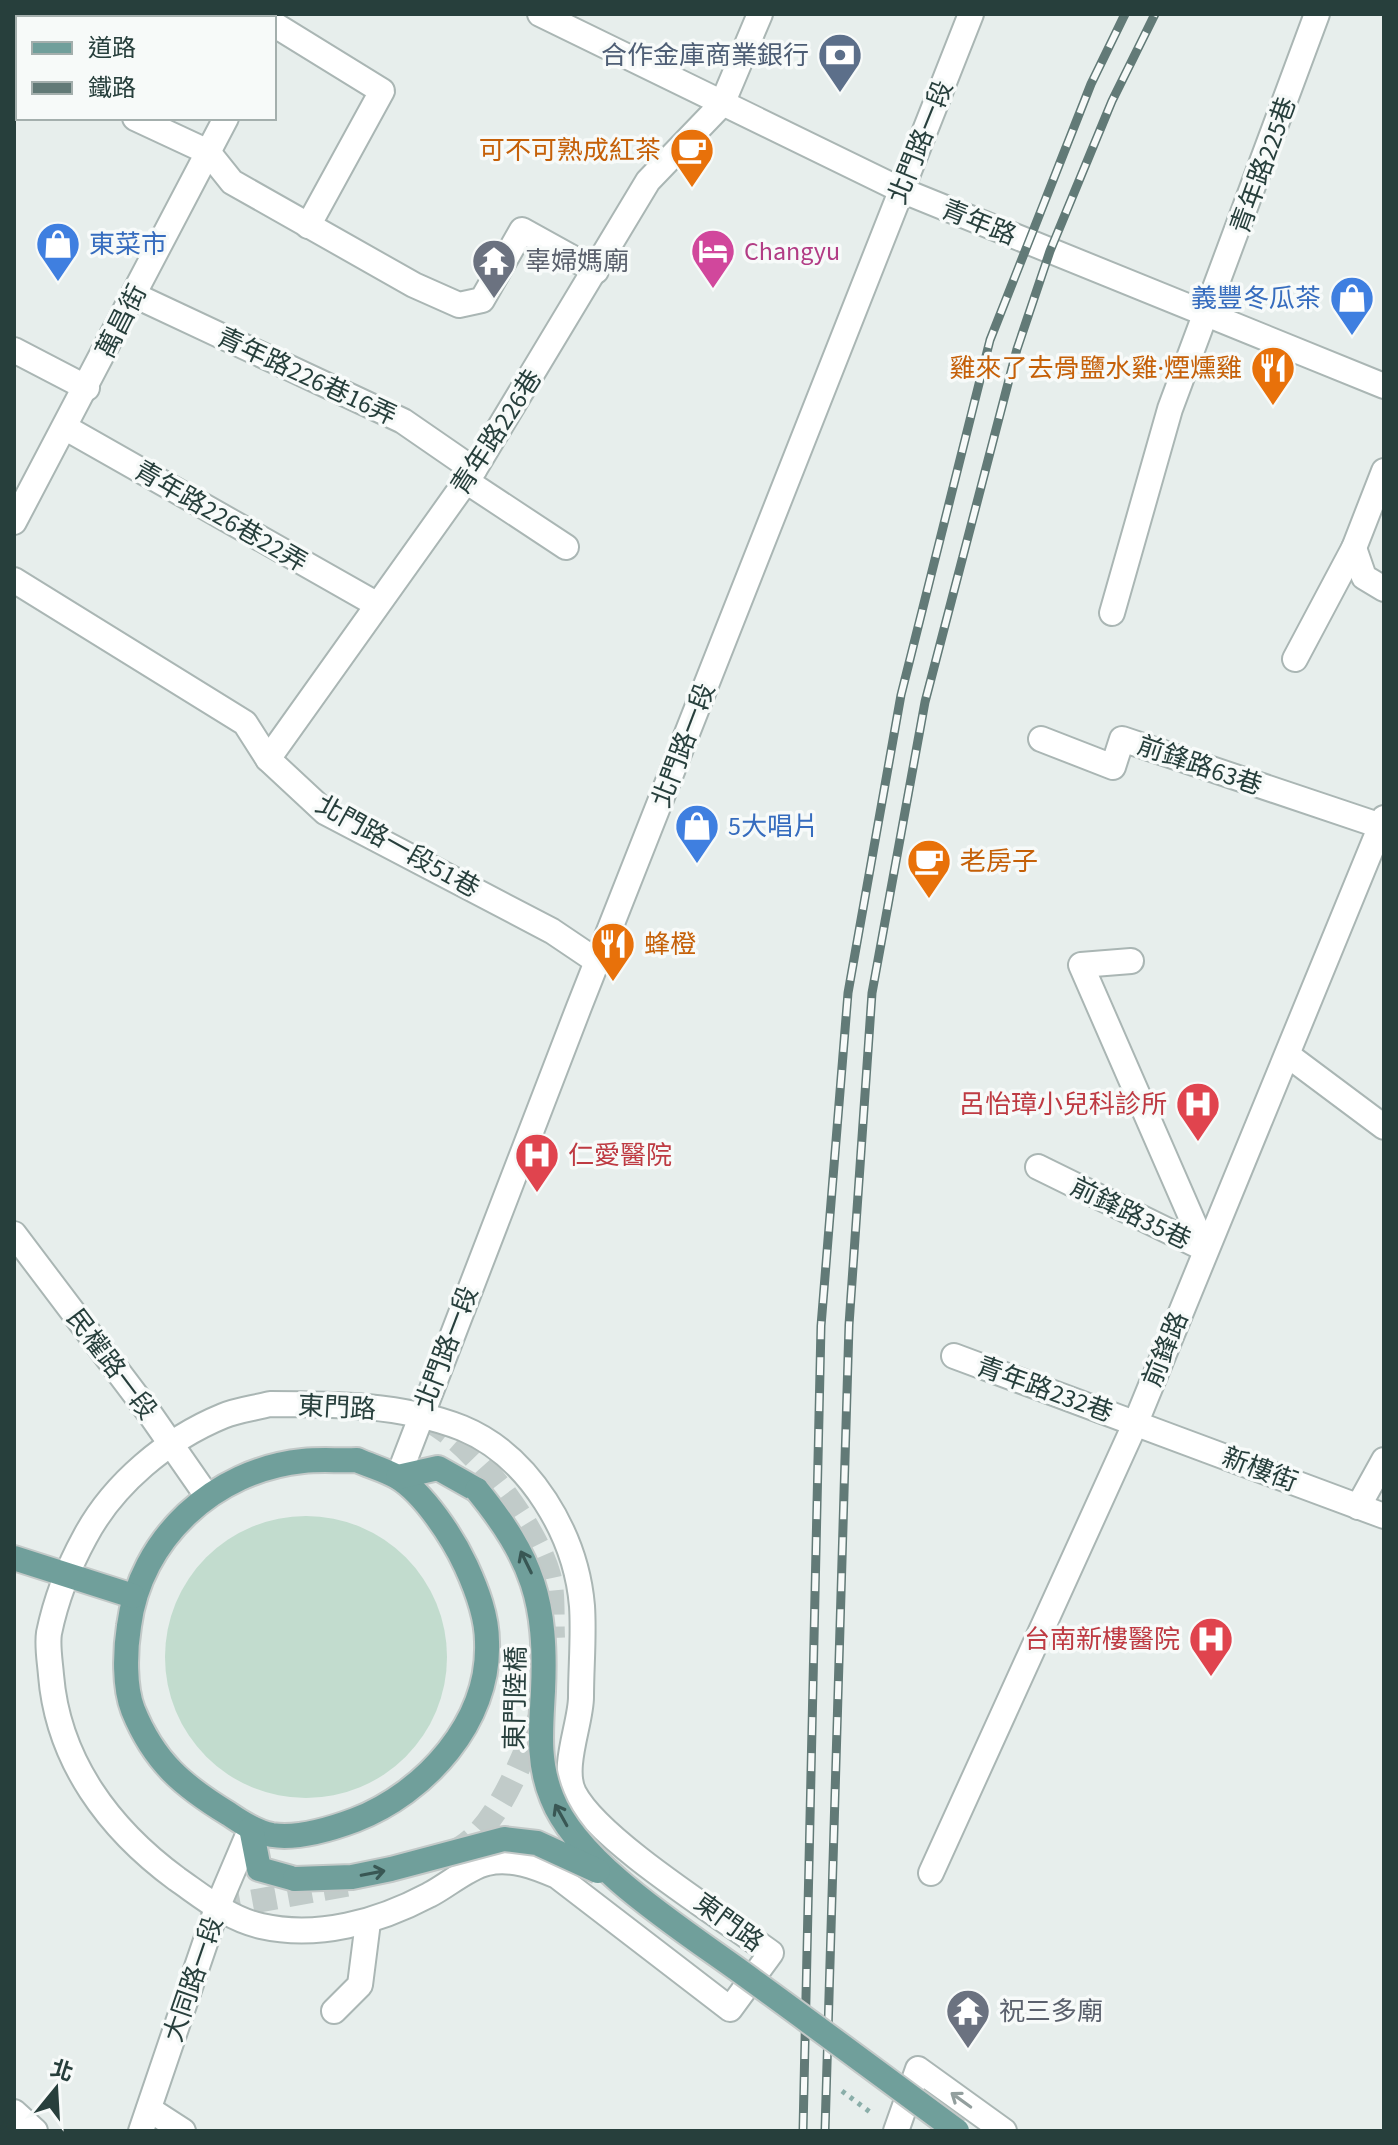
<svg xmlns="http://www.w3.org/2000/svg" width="1398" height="2145" viewBox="0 0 1398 2145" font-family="'Source Sans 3','Noto Sans TC',sans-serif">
<rect width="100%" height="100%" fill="#e7eeec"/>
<circle fill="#c2dcce" cx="306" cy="1657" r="141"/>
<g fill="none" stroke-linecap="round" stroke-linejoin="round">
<g stroke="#c1cbc9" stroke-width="24" stroke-dasharray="24 12" stroke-linecap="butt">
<path d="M428 1420C474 1444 535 1525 549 1575 554 1594 552 1618 553 1638"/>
<path d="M452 1852C497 1834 523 1755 542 1712"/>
<path d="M217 1908 356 1883"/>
</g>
<g stroke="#aab6b4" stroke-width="28">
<g id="minor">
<path d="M540 14 901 190 1384 386"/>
<path d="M48 18 50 14"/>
<path d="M275 25 382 91 308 226"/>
<path d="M14 59 18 61"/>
<path d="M135 118 208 152 232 182 414 285 459 305 482 300 522 230 596 271"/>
<path d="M134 295 403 421 474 470"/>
<path d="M14 350 87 388"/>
<path d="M66 428 376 604"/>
<path d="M466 481 566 547"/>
<path d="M14 522 226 118"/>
<path d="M1354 548 1364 577 1384 589"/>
<path d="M14 580 245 723 268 759 325 812 552 931 598 962"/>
<path d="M1112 613 1170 409 1317 14"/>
<path d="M1295 659 1354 548 1384 471"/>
<path d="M1041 739 1113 767 1122 739 1381 826"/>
<path d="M268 759 474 470 648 181 722 104 760 14"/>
<path d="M1289 1056 1384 1127"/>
<path d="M1038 1167 1205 1249 1081 965 1131 961"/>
<path d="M14 1234 150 1414 207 1496"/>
<path d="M954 1356 1384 1516"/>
<path d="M270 1404C334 1404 401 1404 462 1428 530 1456 576 1535 582 1606 584 1636 581 1667 581 1697 581 1723 561 1768 574 1793 599 1841 722 1917 771 1953L730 2009 557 1876C536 1867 511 1857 487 1863 468 1867 447 1886 429 1895 378 1922 318 1939 261 1926 229 1919 203 1897 177 1879 109 1829 58 1761 51 1675 50 1662 47 1646 49 1633 56 1599 68 1568 85 1537 113 1484 167 1439 223 1416 237 1410 255 1408 270 1404Z"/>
<path d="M398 1477 579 1007 971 14"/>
<path d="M1358 1507 1384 1460"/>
<path d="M931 1873 1136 1422 1384 818"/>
<path d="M334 2011 360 1985 368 1922"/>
<path d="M149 2109 183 2131"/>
<path d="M14 2112 35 2131"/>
<path d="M141 2131 217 1908 251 1828"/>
<path d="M896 2131 918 2069 1004 2131"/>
</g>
</g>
<g stroke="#c3c9c8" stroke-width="28">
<g id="major">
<path d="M357 1460C370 1466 385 1470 397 1477 424 1493 453 1538 466 1566 477 1590 487 1616 487 1642 490 1722 425 1793 355 1820 331 1829 298 1839 272 1835 256 1832 242 1823 229 1814 183 1786 154 1762 133 1710 124 1687 125 1651 129 1626 140 1539 214 1470 303 1461 321 1459 340 1461 357 1460Z"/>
<path d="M398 1477 438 1468 477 1490"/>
<path d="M14 1558 133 1596"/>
<path d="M251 1828 259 1869 295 1879"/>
</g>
</g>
<path stroke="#8aaea9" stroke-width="5" stroke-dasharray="4 6" stroke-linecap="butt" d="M842 2091 870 2112"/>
<use href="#minor" stroke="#fff" stroke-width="24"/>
<use href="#major" stroke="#709f9b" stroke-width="24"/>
<g stroke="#627a77" stroke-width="9">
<g id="rail">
<path d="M803 2131 821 1326 848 993 901 695 990 340 1091 84 1125 14"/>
<path d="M825 2131 849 1325 872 993 925 702 1017 349 1050 251 1112 101 1155 14"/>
</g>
</g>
<use href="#rail" stroke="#f7faf9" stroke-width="6" stroke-dasharray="18" stroke-linecap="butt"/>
<g stroke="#c3c9c8" stroke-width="28" stroke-linecap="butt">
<g id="major-bridge">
<path d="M477 1490C533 1559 547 1602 543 1691 541 1728 537 1762 552 1798 579 1867 693 1936 752 1980 821 2030 889 2081 957 2131"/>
<path d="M295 1879 352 1877 391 1869 504 1839 537 1843 598 1871"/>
</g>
</g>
<use href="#major-bridge" stroke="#709f9b" stroke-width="24"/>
</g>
<defs><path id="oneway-shaft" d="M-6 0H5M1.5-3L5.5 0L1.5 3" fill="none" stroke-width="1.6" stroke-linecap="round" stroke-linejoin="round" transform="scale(2)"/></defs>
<g stroke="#395754">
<use href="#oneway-shaft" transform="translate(526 1562) rotate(-116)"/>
<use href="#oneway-shaft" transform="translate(561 1815) rotate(-119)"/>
<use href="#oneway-shaft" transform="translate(373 1873) rotate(-11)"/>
</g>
<use stroke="#939f9e" href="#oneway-shaft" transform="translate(961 2100) rotate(-144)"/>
<defs>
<g id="bank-pin" transform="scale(2.3)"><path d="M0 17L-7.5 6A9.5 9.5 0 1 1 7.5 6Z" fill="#5c6f8a" stroke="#f7faf9"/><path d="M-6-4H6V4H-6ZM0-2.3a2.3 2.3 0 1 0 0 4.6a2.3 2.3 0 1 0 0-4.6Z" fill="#fff"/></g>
<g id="cafe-pin" transform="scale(2.3)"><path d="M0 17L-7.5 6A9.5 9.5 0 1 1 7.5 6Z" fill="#e8710a" stroke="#f7faf9"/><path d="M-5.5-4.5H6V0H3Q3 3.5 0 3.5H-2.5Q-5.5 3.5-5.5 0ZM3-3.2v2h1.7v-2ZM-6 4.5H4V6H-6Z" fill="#fff"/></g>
<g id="shop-pin" transform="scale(2.3)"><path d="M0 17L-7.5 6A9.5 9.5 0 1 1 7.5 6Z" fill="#3f7fe0" stroke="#f7faf9"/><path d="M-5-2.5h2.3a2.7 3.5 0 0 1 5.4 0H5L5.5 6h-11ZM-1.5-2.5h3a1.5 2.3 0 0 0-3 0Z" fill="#fff"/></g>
<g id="hotel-pin" transform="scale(2.3)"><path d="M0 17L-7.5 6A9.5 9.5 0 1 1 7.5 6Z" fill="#d1479c" stroke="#f7faf9"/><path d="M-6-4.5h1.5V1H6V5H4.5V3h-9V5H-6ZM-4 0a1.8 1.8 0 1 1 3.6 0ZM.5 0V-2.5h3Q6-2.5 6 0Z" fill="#fff"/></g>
<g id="temple-pin" transform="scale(2.3)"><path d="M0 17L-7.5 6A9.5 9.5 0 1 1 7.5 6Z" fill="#6b7280" stroke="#f7faf9"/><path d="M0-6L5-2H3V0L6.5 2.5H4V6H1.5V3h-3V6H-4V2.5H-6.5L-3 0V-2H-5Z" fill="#fff"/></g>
<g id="restaurant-pin" transform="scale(2.3)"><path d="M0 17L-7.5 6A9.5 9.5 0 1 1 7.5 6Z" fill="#e8710a" stroke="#f7faf9"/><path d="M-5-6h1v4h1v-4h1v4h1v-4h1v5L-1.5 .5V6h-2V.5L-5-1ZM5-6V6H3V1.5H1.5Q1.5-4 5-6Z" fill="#fff"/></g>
<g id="hospital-pin" transform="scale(2.3)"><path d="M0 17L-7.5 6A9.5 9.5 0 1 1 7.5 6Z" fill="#e0444e" stroke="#f7faf9"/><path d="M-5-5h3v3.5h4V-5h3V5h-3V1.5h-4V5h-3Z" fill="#fff"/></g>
</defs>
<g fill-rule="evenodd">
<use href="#bank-pin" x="840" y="55"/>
<use href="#cafe-pin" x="692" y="150"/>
<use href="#shop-pin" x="58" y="244"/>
<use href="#hotel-pin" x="713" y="251"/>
<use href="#temple-pin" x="494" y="261"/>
<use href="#shop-pin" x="1352" y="298"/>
<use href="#restaurant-pin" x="1273" y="368"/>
<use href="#shop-pin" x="697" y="826"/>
<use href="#cafe-pin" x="929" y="861"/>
<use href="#restaurant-pin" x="613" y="944"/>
<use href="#hospital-pin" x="1198" y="1104"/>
<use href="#hospital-pin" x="537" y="1155"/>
<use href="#hospital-pin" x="1211" y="1639"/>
<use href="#temple-pin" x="968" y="2011"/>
</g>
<g text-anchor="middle" stroke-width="7" stroke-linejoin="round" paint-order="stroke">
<g font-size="26" fill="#4e5e75" stroke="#f7faf9" text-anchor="end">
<text x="809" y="64">合作金庫商業銀行</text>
</g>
<g font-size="26" fill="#273f3c" stroke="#f7faf9">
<text transform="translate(920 142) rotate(-68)" y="9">北門路一段</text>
<text transform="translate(1263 165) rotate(-70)" y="9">青年路225巷</text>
<text transform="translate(979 222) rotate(22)" y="9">青年路</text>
<text transform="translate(121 321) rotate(-63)" y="9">萬昌街</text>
<text transform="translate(307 376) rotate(25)" y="9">青年路226巷16弄</text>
<text transform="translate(496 432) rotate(-57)" y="9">青年路226巷</text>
<text transform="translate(221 516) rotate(30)" y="9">青年路226巷22弄</text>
<text transform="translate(683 745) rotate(-69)" y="9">北門路一段</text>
<text transform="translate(1200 765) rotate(19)" y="9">前鋒路63巷</text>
<text transform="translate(398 846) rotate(29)" y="9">北門路一段51巷</text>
<text transform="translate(1131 1213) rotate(26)" y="9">前鋒路35巷</text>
<text transform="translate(446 1348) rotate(-69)" y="9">北門路一段</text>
<text transform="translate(1165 1349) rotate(-68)" y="9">前鋒路</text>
<text transform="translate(112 1364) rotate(53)" y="9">民權路一段</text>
<text transform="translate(1045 1389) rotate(20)" y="9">青年路232巷</text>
<text transform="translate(337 1407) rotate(3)" y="9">東門路</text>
<text transform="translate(1260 1469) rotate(21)" y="9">新樓街</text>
<text transform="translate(515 1698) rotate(-89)" y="9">東門陸橋</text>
<text transform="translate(729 1922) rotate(36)" y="9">東門路</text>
<text transform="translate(193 1979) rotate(-71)" y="9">大同路一段</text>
</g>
<g font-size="26" fill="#c56008" stroke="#f7faf9" text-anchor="end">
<text x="661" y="159">可不可熟成紅茶</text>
<text x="1242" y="377">雞來了去骨鹽水雞·煙燻雞</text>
<text x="960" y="870" text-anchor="start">老房子</text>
<text x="644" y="953" text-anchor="start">蜂橙</text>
</g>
<g font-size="26" fill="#366cbe" stroke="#f7faf9" text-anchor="start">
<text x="89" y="253">東菜市</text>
<text x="1321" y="307" text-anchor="end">義豐冬瓜茶</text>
<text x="728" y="835">5大唱片</text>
</g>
<g font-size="26" fill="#b23c85" stroke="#f7faf9" text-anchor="start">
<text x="744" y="260">Changyu</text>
</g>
<g font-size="26" fill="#5b616d" stroke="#f7faf9" text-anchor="start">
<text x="525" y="270">辜婦媽廟</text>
<text x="999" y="2020">祝三多廟</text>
</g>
<g font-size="26" fill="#be3a42" stroke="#f7faf9" text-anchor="end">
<text x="1167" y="1113">呂怡璋小兒科診所</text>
<text x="568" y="1164" text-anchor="start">仁愛醫院</text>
<text x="1180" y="1648">台南新樓醫院</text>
</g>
</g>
<rect width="1398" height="2145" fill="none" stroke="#273f3c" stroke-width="32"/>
<rect x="16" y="16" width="260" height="104" fill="#f7faf9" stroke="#a4afad" stroke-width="2"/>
<rect x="32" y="42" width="40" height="12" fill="#709f9b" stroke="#a4afad" stroke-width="2"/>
<text x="88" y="56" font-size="24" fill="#273f3c">道路</text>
<rect x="32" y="82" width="40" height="12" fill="#627a77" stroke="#a4afad" stroke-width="2"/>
<text x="88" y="96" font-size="24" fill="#273f3c">鐵路</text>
<g transform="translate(56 2089) rotate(18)" stroke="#f7faf9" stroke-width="6" paint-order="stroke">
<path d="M0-6L14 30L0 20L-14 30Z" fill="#273f3c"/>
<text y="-12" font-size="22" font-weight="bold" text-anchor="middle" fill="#273f3c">北</text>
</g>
</svg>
